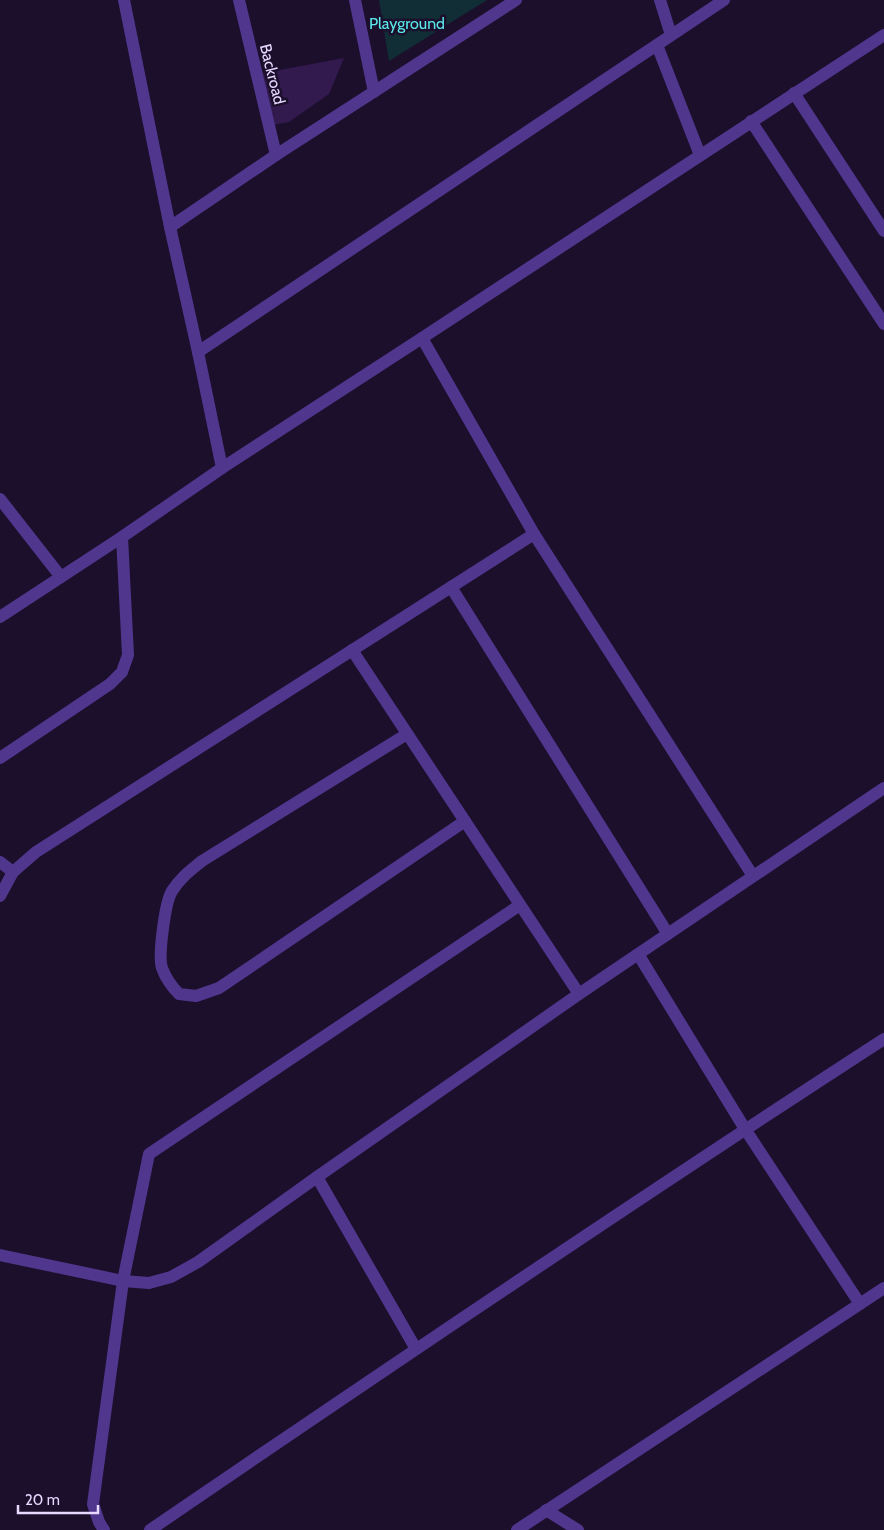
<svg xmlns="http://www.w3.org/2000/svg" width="884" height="1530" viewBox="0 0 884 1530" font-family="Cabin,sans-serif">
<rect width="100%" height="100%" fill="#1b0f2c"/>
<path fill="#112e36" d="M379 0H487L389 61Z"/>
<path fill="#32194e" d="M344 58 329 94 289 122 273 125 263 73Z"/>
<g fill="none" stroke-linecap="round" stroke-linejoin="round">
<g stroke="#51368e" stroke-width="12">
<path d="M124 0 170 227 198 352 222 468"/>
<path d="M239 0 276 155"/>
<path d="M355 0 374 92"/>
<path d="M660 0 671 35"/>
<path d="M657 45 700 155"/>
<path d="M794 93 884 231"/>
<path d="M751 121 884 324"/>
<path d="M170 227 276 155 516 0"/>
<path d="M422 338 534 534 753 876"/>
<path d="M198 352 724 0"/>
<path d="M0 499 61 577"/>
<path d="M451 587 668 934"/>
<path d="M0 617 122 537 222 468 422 338 884 35"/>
<path d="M352 650 579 994"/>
<path d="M407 734 202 861C191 870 180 878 172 891 165 902 158 956 162 968 166 979 171 986 179 994L196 996 219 988 465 821"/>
<path d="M0 758 110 684 122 672 128 655 122 537"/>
<path d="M0 862 13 872"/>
<path d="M0 896 13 872 36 852 534 534"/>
<path d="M638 954 745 1129 860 1304"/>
<path d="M317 1177 416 1349"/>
<path d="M0 1255 123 1281 149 1283 171 1277 198 1262 317 1177 579 994 884 788"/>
<path d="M546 1510 578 1530"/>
<path d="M104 1530 99 1522 93 1504 123 1281 149 1154 520 905"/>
<path d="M150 1530C393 1364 637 1199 884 1039"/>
<path d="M517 1530 884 1288"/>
</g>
</g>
<g text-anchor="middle" stroke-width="5" stroke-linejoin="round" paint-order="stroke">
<g font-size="16" fill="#5ae8ea" stroke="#1b0f2c">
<text x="407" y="29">Playground</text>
</g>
<g font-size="16" fill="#e7d9ff" stroke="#1b0f2c">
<text transform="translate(273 74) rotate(76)" y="6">Backroad</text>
</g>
</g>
<path d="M18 1505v8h80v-8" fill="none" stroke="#e7d9ff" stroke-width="2.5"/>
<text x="25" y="1505" font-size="15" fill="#e7d9ff" stroke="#1b0f2c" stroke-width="4" paint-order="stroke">20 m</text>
</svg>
